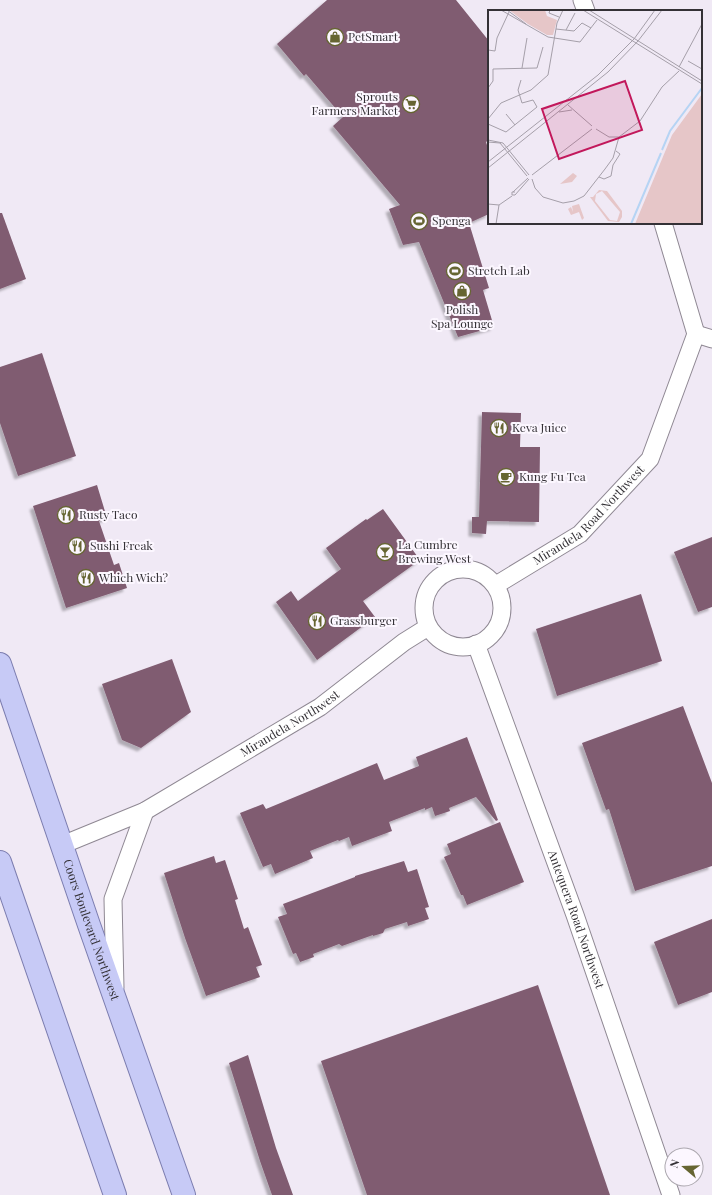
<svg xmlns="http://www.w3.org/2000/svg" width="712" height="1195" viewBox="0 0 712 1195" font-family="'Playfair Display',serif">
<defs>
<filter id="shadow"><feDropShadow dx="-3.5" dy="3.5" stdDeviation="1" flood-color="#0004"/></filter>
</defs>
<rect width="100%" height="100%" fill="#f0e9f5"/>
<g fill="#805c71" filter="url(#shadow)">
<path d="M327 0H456L489 41V140L486 142 489 151V214L469 223 489 288 483 290 494 327 458 337 419 242 403 245 389 209 400 205 333 126 343 117 306 74 304 76 277 44Z"/>
<path d="M0 213H2L26 279 0 289Z"/>
<path d="M42 353 76 456 18 476 0 423V367Z"/>
<path d="M482 412 521 413 520 447H540L539 522 487 521 486 534 472 533V517H479Z"/>
<path d="M97 485 107 518 99 521 114 565 119 563 127 588 66 608 33 506Z"/>
<path d="M383 509 420 560 363 601 375 617 317 660 276 602 291 591 298 601 341 569 326 548 366 519 367 520Z"/>
<path d="M712 537V607L698 612 674 552Z"/>
<path d="M641 594 662 661 557 696 536 629Z"/>
<path d="M172 659 191 712 141 748 122 740 102 684Z"/>
<path d="M683 706 712 783V866L635 891 609 809 606 810 582 743Z"/>
<path d="M467 737 498 820 496 821 476 797 449 808 450 811 435 816 432 807 425 810V808L389 822 392 831 352 846 349 837 339 841 338 840 310 851 313 858 275 874 271 864 263 867 240 813 263 804 266 809 377 763 384 780 419 766 416 757Z"/>
<path d="M500 822 524 882 467 905 463 895H461L444 857 451 854 447 844Z"/>
<path d="M214 856 216 863 225 860 238 899 235 900 244 929 248 927 262 965 256 967 260 977 206 996 185 938 164 873Z"/>
<path d="M404 861 408 872 417 869 429 907 425 908 429 919 408 926 407 922 385 929 383 933 373 936V935L342 946 339 944 313 954 314 957 300 962 296 953 293 954 278 917 287 914 283 904 355 877V876Z"/>
<path d="M712 919V992L678 1005 654 942Z"/>
<path d="M538 985 610 1195H367L321 1061Z"/>
<path d="M248 1055 276 1148 293 1195H272L260 1161 229 1063Z"/>
</g>
<g fill="none" stroke-linecap="round" stroke-linejoin="round">
<g stroke="#8f8893" stroke-width="19">
<g id="street">
<path d="M582 0 586 11"/>
<path d="M696 334 712 339"/>
<circle cx="463" cy="608" r="39"/>
<path id="s1" d="M496 585 580 534 650 459 696 334 663 223"/>
<path id="s2" d="M476 644 575 915 671 1195"/>
<path id="s3" d="M62 845 145 811 320 707 404 642 428 627"/>
<path d="M115 988 113 899 145 811"/>
</g>
</g>
<g stroke="#7c7daf" stroke-width="24">
<g id="primary">
<path id="s4" d="M0 664 89 925 184 1195"/>
<path d="M0 862 115 1195"/>
</g>
</g>
<use href="#street" stroke="#fff" stroke-width="17"/>
<use href="#primary" stroke="#c7caf6" stroke-width="22"/>
</g>
<defs>
<g id="shop-ring" transform="scale(0.9)"><circle r="9.5" fill="#fcf7ff" stroke="#666532" stroke-width="1.5"/><path d="M-5-2.5h2.3a2.7 3.5 0 0 1 5.4 0H5L5.5 6h-11ZM-1.5-2.5h3a1.5 2.3 0 0 0-3 0Z" fill="#666532"/></g>
<g id="supermarket-ring" transform="scale(0.9)"><circle r="9.5" fill="#fcf7ff" stroke="#666532" stroke-width="1.5"/><path d="M-6-5.5h2.5l.6 2H6L4.5 2H-2.5L-4.4-4H-6ZM-1.5 3.2a1.3 1.3 0 1 0 .1 0ZM3 3.2a1.3 1.3 0 1 0 .1 0Z" fill="#666532"/></g>
<g id="stadium-ring" transform="scale(0.9)"><circle r="9.5" fill="#fcf7ff" stroke="#666532" stroke-width="1.5"/><path d="M0-5a6.5 5 0 1 0 0 10a6.5 5 0 1 0 0-10ZM-3.5-1.8h7v3.6h-7Z" fill="#666532"/></g>
<g id="restaurant-ring" transform="scale(0.9)"><circle r="9.5" fill="#fcf7ff" stroke="#666532" stroke-width="1.5"/><path d="M-5-6h1v4h1v-4h1v4h1v-4h1v5L-1.5 .5V6h-2V.5L-5-1ZM5-6V6H3V1.5H1.5Q1.5-4 5-6Z" fill="#666532"/></g>
<g id="cafe-ring" transform="scale(0.9)"><circle r="9.5" fill="#fcf7ff" stroke="#666532" stroke-width="1.5"/><path d="M-5.5-4.5H6V0H3Q3 3.5 0 3.5H-2.5Q-5.5 3.5-5.5 0ZM3-3.2v2h1.7v-2ZM-6 4.5H4V6H-6Z" fill="#666532"/></g>
<g id="bar-ring" transform="scale(0.9)"><circle r="9.5" fill="#fcf7ff" stroke="#666532" stroke-width="1.5"/><path d="M-6-5H6L.8 .8V4.5H3.5V6h-7V4.5H-.8V.8Z" fill="#666532"/></g>
</defs>
<g fill-rule="evenodd">
<use href="#shop-ring" x="335" y="37"/>
<use href="#supermarket-ring" x="411" y="104"/>
<use href="#stadium-ring" x="419" y="221"/>
<use href="#stadium-ring" x="455" y="271"/>
<use href="#shop-ring" x="462" y="291"/>
<use href="#restaurant-ring" x="499" y="428"/>
<use href="#cafe-ring" x="506" y="477"/>
<use href="#restaurant-ring" x="66" y="515"/>
<use href="#restaurant-ring" x="77" y="546"/>
<use href="#bar-ring" x="385" y="552"/>
<use href="#restaurant-ring" x="86" y="578"/>
<use href="#restaurant-ring" x="317" y="621"/>
</g>
<g text-anchor="middle" stroke-width="4" stroke-linejoin="round" paint-order="stroke">
<g font-size="12" fill="#343136" stroke="#fcf7ff" text-anchor="start">
<text x="348" y="41">PetSmart</text>
<text x="398" y="101" text-anchor="end">Sprouts<tspan x="398" dy="14">Farmers Market</tspan></text>
<text x="432" y="225">Spenga</text>
<text x="468" y="275">Stretch Lab</text>
<text x="462" y="314" text-anchor="middle">Polish<tspan x="462" dy="14">Spa Lounge</tspan></text>
<text x="512" y="432">Keva Juice</text>
<text x="519" y="481">Kung Fu Tea</text>
<text x="79" y="519">Rusty Taco</text>
<text x="398" y="549">La Cumbre<tspan x="398" dy="14">Brewing West</tspan></text>
<text x="90" y="550">Sushi Freak</text>
<text x="99" y="582">Which Wich?</text>
<text x="330" y="625">Grassburger</text>
</g>
<g font-size="12" fill="#343136" stroke="#fcf7ff">
<text dy="4" stroke="none"><textPath href="#s1" startOffset="117">Mirandela Road Northwest</textPath></text>
<text dy="4" stroke="none"><textPath href="#s3" startOffset="259">Mirandela Northwest</textPath></text>
<text dy="4" stroke="none"><textPath href="#s2" startOffset="293">Antequera Road Northwest</textPath></text>
<text dy="4" stroke="none"><textPath href="#s4" startOffset="281">Coors Boulevard Northwest</textPath></text>
</g>
</g>
<g transform="translate(488 10)">
<rect width="214" height="214" fill="#f0e9f5"/>
<path d="M21 0H57L59 6 69 10 65 25H59L40 14ZM214 84V214H147L184 125ZM85 163 89 166 84 172 72 174ZM111 180 119 181 134 201V207L131 212 120 211 102 187H105ZM114 181 132 202 129 211 122 210 107 191 108 184ZM91 194 96 208 94 210 91 202 83 205 80 199 83 197 85 202 84 196Z" fill="#e6c6c8" fill-rule="evenodd"/>
<path fill="none" stroke="#b6d4f4" stroke-width="2" d="M174 140 182 121 214 78M143 214 173 143"/>
<path fill="none" stroke="#a59fa9" stroke-width="1" d="M13 0 60 27 92 32 109 10M19 0 38 14M62 0 61 3 71 7M95 0 214 74M101 0 214 71M68 19 86 21 94 13 103 18M78 20 87 3M0 40 7 41 9 28 21 2M200 51 214 59M191 57 214 14M34 58 39 28M0 78 5 71V59L49 58 55 37M80 95 104 116M71 102 84 100M18 104 27 115M0 109 13 93 43 80 60 65 69 13 75 0M0 114 18 122 49 97 45 90 34 93 30 80 33 70M108 119 121 127H131L152 111 174 77 191 61M0 130 15 133 41 165M0 132 12 133 39 166M0 152 110 65 146 29 167 0M0 158 120 62 150 31 174 0M44 165 104 119M111 167 116 169 123 166 125 155 132 144 128 141M44 169 47 178 55 187 75 193 86 191 96 186 117 159 125 148 131 127M25 182 40 168M27 182H24V185H27L41 169M0 194 11 195 24 186M8 214 11 195"/>
<path fill="#c2185b" fill-opacity="0.15" stroke="#c2185b" stroke-width="2" d="M137 71 154 120 71 149 54 99Z"/>
<rect width="214" height="214" fill="none" stroke="#343136" stroke-width="2"/>
</g>
<g transform="translate(684 1167) rotate(289)"><circle r="19" fill="#fcf7ff" stroke="#aca8af"/>
<path d="M0-3L7 15L0 10L-7 15Z" fill="#666532"/>
<text y="-6" font-size="11" font-weight="bold" text-anchor="middle" fill="#343136">N</text>
</g>
</svg>
